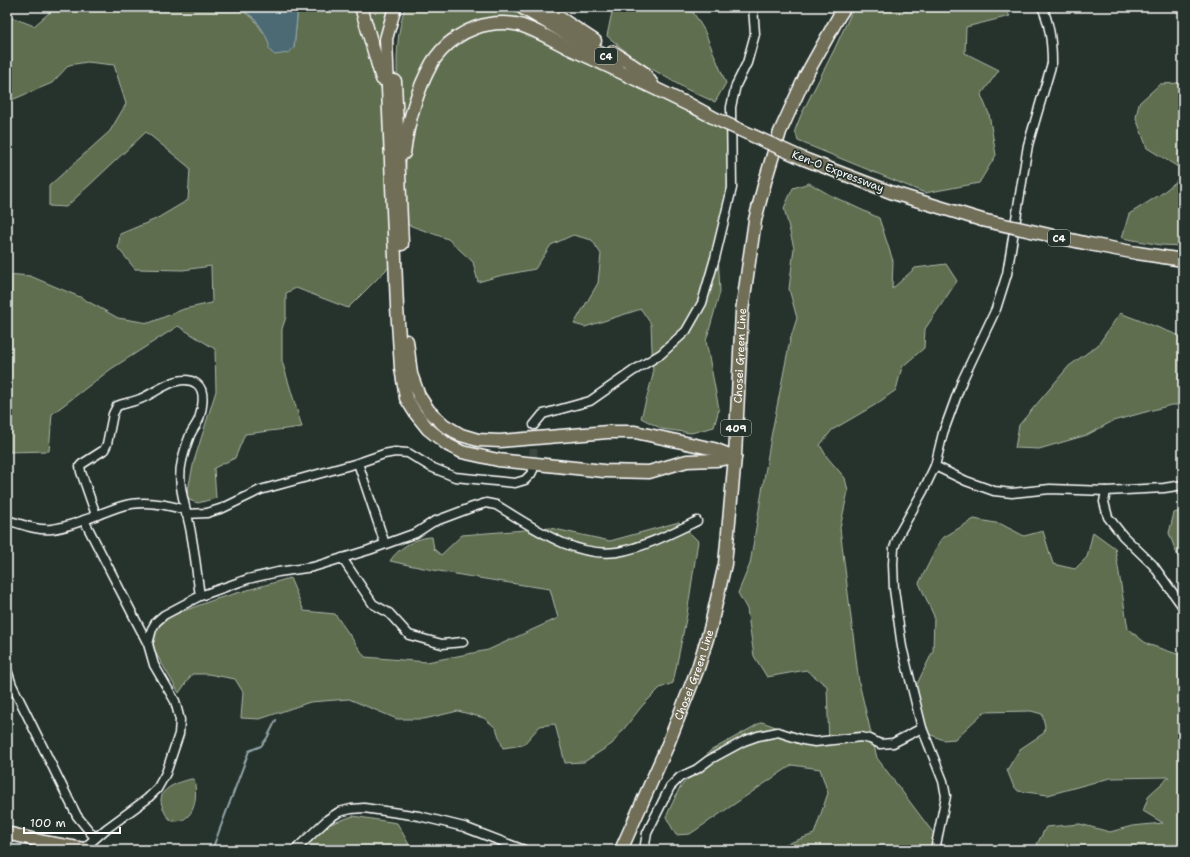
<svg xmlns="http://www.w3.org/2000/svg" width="1190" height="857" viewBox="0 0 1190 857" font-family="'Shantell Sans',sans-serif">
<rect width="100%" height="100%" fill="#26332d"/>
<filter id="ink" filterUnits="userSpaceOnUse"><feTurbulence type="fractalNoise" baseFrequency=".025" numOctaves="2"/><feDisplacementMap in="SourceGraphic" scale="8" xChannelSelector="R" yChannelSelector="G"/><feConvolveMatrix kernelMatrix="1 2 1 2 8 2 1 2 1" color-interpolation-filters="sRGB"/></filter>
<g filter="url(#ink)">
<g fill="#5e6e50" stroke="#aeb6a8">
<path d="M56 7H236L253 18 266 36 270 45 294 48 298 7H357L383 95 390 266 348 308 296 288 286 293V317L282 329V361L302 427 245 434 235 458 214 468 216 498 198 503 186 499 194 461 216 391 215 349 178 326 111 369 52 414 49 451 7 452V274L30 276 80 297 118 318 149 323 184 309 212 303 211 266 183 270 135 269 118 248 120 234 156 219 188 200 190 168 146 132 66 207 49 206V186L110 131 126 104 114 65 87 62 69 65 52 83 7 102V17L16 19 34 26Z"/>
<path d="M365 7H390L383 64Z"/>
<path d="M405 7H508L560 39 510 20 445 42 402 142C399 97 391 50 405 7Z"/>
<path d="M613 7H690L704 30 726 83 715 102 686 89 635 59 607 36Z"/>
<path d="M854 7H1004L1010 16 966 27 965 53 999 70 981 95 989 114 996 155 979 183 925 193 798 141 795 130 801 115 834 50Z"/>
<path d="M495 27 525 31 728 132 729 183 717 235 720 292 706 341 719 409 714 427 691 433 662 429 641 418 653 375 651 324 641 309 585 327 574 324 598 283 601 254 592 240 573 235 551 245 535 269 499 276 478 282 473 262 448 239 406 224 404 187 407 155 422 96 444 52 466 35Z"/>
<path d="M1179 83 1183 95V170L1147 148 1136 118 1139 103 1160 84Z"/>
<path d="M1183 176V246L1161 245 1122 238 1129 214 1161 194Z"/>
<path d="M809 183 830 195 879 218 893 261 892 289 915 268 946 264 957 281 925 329 924 348 902 367 896 390 875 405 832 430 820 445 827 457 845 478 848 491 840 528 859 683 877 758 946 850H770L814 834 828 793 820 769 792 765 690 834 676 835 666 817 679 789 710 751 762 722 829 746 827 686 806 670 767 677 754 656 747 609 738 593 750 564 771 437 790 340 797 318 789 289 794 248 784 208 793 188Z"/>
<path d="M1120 313 1183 337V405H1171L1113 421 1087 435 1039 449 1015 448 1019 425 1069 366 1098 345Z"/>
<path d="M1183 510V559L1178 557 1169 533 1174 513Z"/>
<path d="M974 519 1001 524 1024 536 1043 531 1053 564 1075 569 1087 557 1093 532 1115 548 1128 629 1147 644 1183 656V850H1043L1037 844 1046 827 1080 824 1110 832 1132 826 1163 823 1143 811 1149 795 1169 777 1110 778 1048 795 1018 791 1013 785 1007 770 1020 749 1044 733 1045 726 1042 714 1031 711 984 712 955 739 943 740 929 734 920 728 912 707 917 684 933 651 934 616 919 583 941 539Z"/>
<path d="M679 522 698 541 687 614 673 683 660 688 642 706 612 744 584 762 565 763 555 724 540 726 523 745 503 748 496 728 484 718 458 711 424 719H397L349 699 310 702 260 719 241 718 243 692 235 679 208 674H192L179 693 155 652 150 630 170 616 216 599 290 578 304 611 335 614 365 657 427 662 488 650 558 618 550 589C496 581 443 573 390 561 398 548 417 537 432 537L434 549 441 555 462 535 550 528 610 541Z"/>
<path d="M191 779H194C197 792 197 814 182 820 179 821 175 821 172 821 167 817 165 814 163 808 154 789 177 783 191 779Z"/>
<path d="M353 816 397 823 412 850H302L328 825Z"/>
</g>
<path fill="#4c6b73" stroke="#94a6ab" d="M236 7H298L294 48 288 53 275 55 271 52 269 49C271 41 258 22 253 17 248 13 241 10 236 7Z"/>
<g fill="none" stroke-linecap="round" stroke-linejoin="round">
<path stroke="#94a6ab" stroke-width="2" d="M212 850 249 751 261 746 267 738 276 720"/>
<path stroke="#3c4742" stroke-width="8" stroke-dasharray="8 4" stroke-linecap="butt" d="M533 469 534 425"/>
<g stroke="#fff" stroke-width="11">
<g id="minor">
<path d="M534 425 543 414 590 401 633 371 661 354 686 331 702 303 715 258 732 188 731 107 736 85 747 63 755 34 753 7"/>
<path d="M358 463 385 544"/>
<path d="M935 466 966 481 994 491 1012 493 1050 489 1106 491 1164 488 1183 485"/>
<path d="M1106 491 1104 502 1108 517 1123 536 1153 565 1183 607"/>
<path d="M186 514 207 513 223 508 260 490 358 463 384 454 395 452 408 453 431 467 455 477 515 483 525 480 531 474 533 470"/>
<path d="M96 515 81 472 80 466 82 464 104 450 107 444 113 414 117 406C125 403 133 402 140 399 156 393 180 371 197 384 206 391 202 409 199 419 197 424 193 429 190 435 187 443 184 452 182 461 176 485 187 509 191 533 195 554 197 575 200 596"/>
<path d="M7 520C21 524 37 531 52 529 76 526 99 513 122 506 142 500 166 504 185 510"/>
<path d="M84 520 148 644"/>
<path d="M342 558 373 604 389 613 409 635 442 644 463 642"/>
<path d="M7 670 12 685 24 709 68 798 77 816 95 838"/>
<path d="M83 849 106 829 147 799 157 789 166 773 179 734 180 720 175 701 154 665 148 644 152 629 156 622 164 615 200 596 248 579 278 572 313 567 369 550 416 533 433 522 473 507 486 503 496 505C532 526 573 558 617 552 643 548 674 532 697 521"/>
<path d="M295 850 328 819 339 812 351 809 364 808 419 816 464 827 524 850"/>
<path d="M644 850 647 833 670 787 680 777 697 769 709 760 744 741 758 736 778 732 803 740 815 742 861 737 870 739 880 744 893 743 922 728"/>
<path d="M935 850 946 796 943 781 922 728 902 647 894 589 893 564 894 548 899 534 923 491 935 466 943 433 962 381 996 309 1007 274 1028 145 1052 63C1052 43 1050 24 1042 7"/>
</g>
</g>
<g stroke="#fff" stroke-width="15">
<g id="highway">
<path d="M361 7 382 79"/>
<path d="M395 7 386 39 397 307 401 368 406 398 416 414 428 429 448 445 462 452 498 460 604 471 649 472 687 461 716 460 735 457"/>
<path d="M521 7 617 63"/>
<path d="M543 7 595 41"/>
<path d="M613 52 644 73 652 84"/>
<path d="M395 81 402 244"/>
<path d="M685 102 716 119"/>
<path d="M404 153C408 122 417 90 432 63 434 59 438 55 441 51 460 30 487 20 515 24 530 26 558 43 573 50 613 68 652 87 691 106"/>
<path d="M804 159 893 193 982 220"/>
<path d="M1137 253 1183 260"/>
<path d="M407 341 411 374 419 396 429 411 444 425 461 435 478 440 500 441 608 432H635L714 449 735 457"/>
<path d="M7 833 44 842 89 850"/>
<path id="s1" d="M621 850 666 749 698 668 710 629 725 564 735 457 742 311 755 220 766 178 780 132 805 77 839 16 845 7"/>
</g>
</g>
<use href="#minor" stroke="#26332d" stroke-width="8"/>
<use href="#highway" stroke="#716e59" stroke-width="12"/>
<g stroke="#fff" stroke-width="15" stroke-linecap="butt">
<g id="highway-bridge">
<path d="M716 119 804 159"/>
<path d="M982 220 1089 244 1137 253"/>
</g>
</g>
<use href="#highway-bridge" stroke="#716e59" stroke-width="12"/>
</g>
</g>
<g text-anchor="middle" stroke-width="3.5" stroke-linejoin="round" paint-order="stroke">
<g fill="#26332d" stroke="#bec2c0" stroke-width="1">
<rect x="595" y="48" width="22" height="16" rx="3"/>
<rect x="1048" y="230" width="22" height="16" rx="3"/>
<rect x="721" y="420" width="30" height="16" rx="3"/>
</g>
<g font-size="10" font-weight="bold" fill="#fff">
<text x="606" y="60">C4</text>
<text x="1059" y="242">C4</text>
<text x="736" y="432">409</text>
</g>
<g font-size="11" fill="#fff" stroke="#26332d">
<text transform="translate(838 171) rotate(21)" y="4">Ken-O Expressway</text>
<text dy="4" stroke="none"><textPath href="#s1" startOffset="514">Chosei Green Line</textPath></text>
<text dy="4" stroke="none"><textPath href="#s1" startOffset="190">Chosei Green Line</textPath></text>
</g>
</g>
<rect width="1190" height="857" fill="none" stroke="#26332d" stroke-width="24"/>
<rect x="12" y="12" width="1166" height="833" fill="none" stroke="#fff" stroke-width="1.5" filter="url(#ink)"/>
<path d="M24 827v6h96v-6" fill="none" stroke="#ffffff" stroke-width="2"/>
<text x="30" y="827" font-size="12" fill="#ffffff" stroke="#26332d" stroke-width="3" paint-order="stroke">100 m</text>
</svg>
